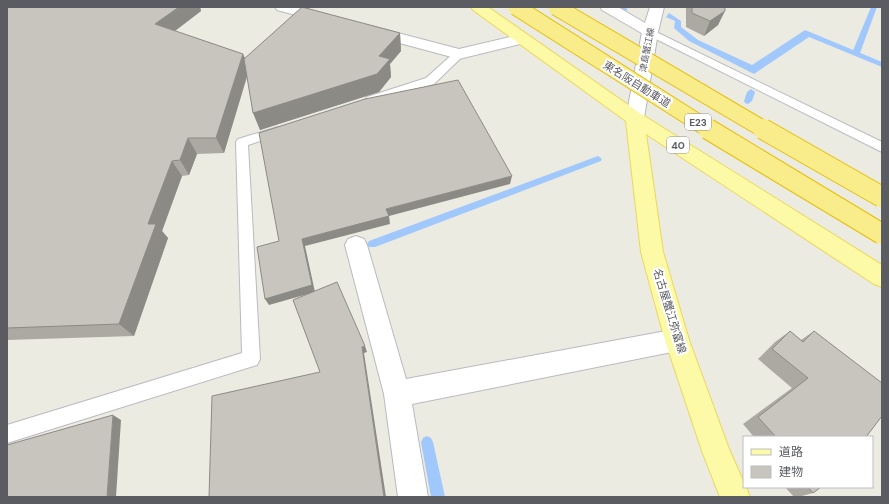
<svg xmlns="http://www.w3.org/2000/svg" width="889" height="504" viewBox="0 0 889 504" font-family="'DM Sans','Noto Sans JP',sans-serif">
<rect width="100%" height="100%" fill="#ecebe1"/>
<path fill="#a1c8fc" d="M669 13 681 21V27L698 40 752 65 805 30 882 62V67L809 37 754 74 689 41 674 28 675 21 666 17Z"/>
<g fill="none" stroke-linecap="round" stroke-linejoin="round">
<g fill="#a1c8fc" fill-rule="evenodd">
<path d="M617 7H625L628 10 623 11Z"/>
<path d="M871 7H877L860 53 856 55H853L852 53Z"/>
<path d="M751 89 755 92 752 101 748 104 745 103 744 101 747 92Z"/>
<path d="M598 156 602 159 601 161 375 247H369L367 244 369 241Z"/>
<path d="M427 436 431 438 433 442 445 497H431L421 442 423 438Z"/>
</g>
<g stroke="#b9bac0" stroke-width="2">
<g id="service">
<path d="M650 29 882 142V152L646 34 645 32Z"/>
<path d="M459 51 463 52 464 54 463 56 434 84 371 104 367 103 365 100 367 97 426 78 455 52Z"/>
<path d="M278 127 282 128 284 131 282 134 248 145 260 359 257 365 7 443V425L242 353 236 142 238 139Z"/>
</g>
</g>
<g stroke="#b9bac0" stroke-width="2">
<g id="minor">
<path d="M600 7H618L655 29 658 32 655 35 650 37 645 35 602 10Z"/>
<path d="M356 236 364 239 367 245 406 379 677 329 686 332 689 340 686 348 677 351 412 404 428 497H398L384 394 345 245 348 239Z"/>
</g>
</g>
<g stroke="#b9bac0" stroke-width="2">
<g id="tertiary">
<path d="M275 7H299L331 16 333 19 331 22 326 23 277 10Z"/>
<path d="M371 26 459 49 523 34 528 36 531 39 528 42 459 59 366 34 363 31 366 28Z"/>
</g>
</g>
<g stroke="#b7b9bf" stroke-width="2">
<path id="secondary" d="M650 7H664L658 32 644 118 641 122 635 124 629 122 626 118 642 32Z"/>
</g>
<g stroke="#ecd75a" stroke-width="2">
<path id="primary" d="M471 7H488L641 114 882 265V287L874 284 646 134 663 252 689 340 729 449 744 483V487H746L750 497H720L702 451 665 340 641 252 626 121 473 10Z"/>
</g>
<use href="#service" fill="#fff" fill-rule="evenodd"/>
<use href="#minor" fill="#fff" fill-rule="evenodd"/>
<use href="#tertiary" fill="#fff" fill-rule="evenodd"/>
<use href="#secondary" fill="#fff" fill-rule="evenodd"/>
<use href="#primary" fill="#fcfaa6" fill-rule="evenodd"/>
<g stroke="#e6be07" stroke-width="18" stroke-linecap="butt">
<g id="motorway-bridge-far1">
<path d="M516 7 710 130"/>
<path d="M556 7 765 130"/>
</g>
</g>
<g stroke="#e6be07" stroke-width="22" stroke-linecap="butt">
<g id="motorway-bridge">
<path d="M708 129 882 234"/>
<path d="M763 129 882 197"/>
</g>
</g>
<use href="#motorway-bridge-far1" stroke="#f9ec8b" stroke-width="16"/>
<use href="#motorway-bridge" stroke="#f9ec8b" stroke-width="20"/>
</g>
<g fill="#aca9a3">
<path d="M7 7H200L201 11 175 31 243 54 245 58 400 33 401 51 390 64 391 77 379 92 260 130 247 77 224 153 197 154 189 175 182 176 162 231 168 238 134 336 7 340Z"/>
<path d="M686 7H725L718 25 704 36 686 27Z"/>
<path d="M790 331 801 340 814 331 866 437H754L743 424 792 388 758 359 775 342Z"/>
<path d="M785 487H821L813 493 798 497H794Z"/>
</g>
<g fill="#8c8a85">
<path d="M179 7H200L201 11 163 40 155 24Z"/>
<path d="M725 11 718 25 704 36 710 21Z"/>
<path d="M400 33 401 51 390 64 391 77 379 92 260 130 253 113 379 56Z"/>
<path d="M243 54 249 69 224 153 216 138Z"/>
<path d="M188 138 197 154 189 175 180 160Z"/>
<path d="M172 161 182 176 162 231 168 238 134 336 119 324 148 224Z"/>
<path d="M512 176 510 184 389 216 390 224 305 246 315 292 269 305 265 299 302 239 386 209Z"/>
<path d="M365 346 367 352 364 353 386 497H384L362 347Z"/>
<path d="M113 415 121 420 116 497H107Z"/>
</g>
<g fill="#c8c5be" stroke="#8c8a85">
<path d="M7 7H179L155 24 243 54 216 138H188L180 160 172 161 148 224H156L119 324 7 328Z"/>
<path d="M302 7 400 33 379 56 390 59 377 74 253 113 244 59Z"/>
<path d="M692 7H725V11L710 21 692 13Z"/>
<path d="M458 80 512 176 386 209 389 216 302 239 312 285 265 299 257 247 279 241 259 133 365 99Z"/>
<path d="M337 282 365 346 362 347 384 497H209L212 396 320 372 293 300Z"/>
<path d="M790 331 803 342 814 331 882 383V416L866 437H776L758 417 808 378 772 349Z"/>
<path d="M113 415 107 497H7V445Z"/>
<path d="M808 487H821L813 493Z"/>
</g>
<g text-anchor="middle" stroke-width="4" stroke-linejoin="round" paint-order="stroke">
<g font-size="9" fill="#5a5c62" stroke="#fff">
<text transform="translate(647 50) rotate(-79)" y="3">津島蟹江線</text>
</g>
<g fill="#fff" stroke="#8c8d91" stroke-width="1">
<rect x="685" y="114" width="26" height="16" rx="3"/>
<rect x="667" y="137" width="22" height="16" rx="3"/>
</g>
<g font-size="10" font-weight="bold" fill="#5a5c62">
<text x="698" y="126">E23</text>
<text x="678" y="149">40</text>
</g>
<g font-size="11" fill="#5a5c62" stroke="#fff">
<text transform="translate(637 84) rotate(32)" y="4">東名阪自動車道</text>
<text transform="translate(670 311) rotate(73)" y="4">名古屋蟹江弥富線</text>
</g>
</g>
<rect width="889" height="504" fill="none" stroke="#5a5c62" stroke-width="16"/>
<rect x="743" y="436" width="130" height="52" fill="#ffffff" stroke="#bdbec0"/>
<rect x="751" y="449" width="20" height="6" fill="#fcfaa6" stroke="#bdbec0"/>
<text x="779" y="456" font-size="12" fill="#5a5c62">道路</text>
<rect x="751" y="466" width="20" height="12" fill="#c8c5be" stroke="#bdbec0"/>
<text x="779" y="476" font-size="12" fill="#5a5c62">建物</text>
</svg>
